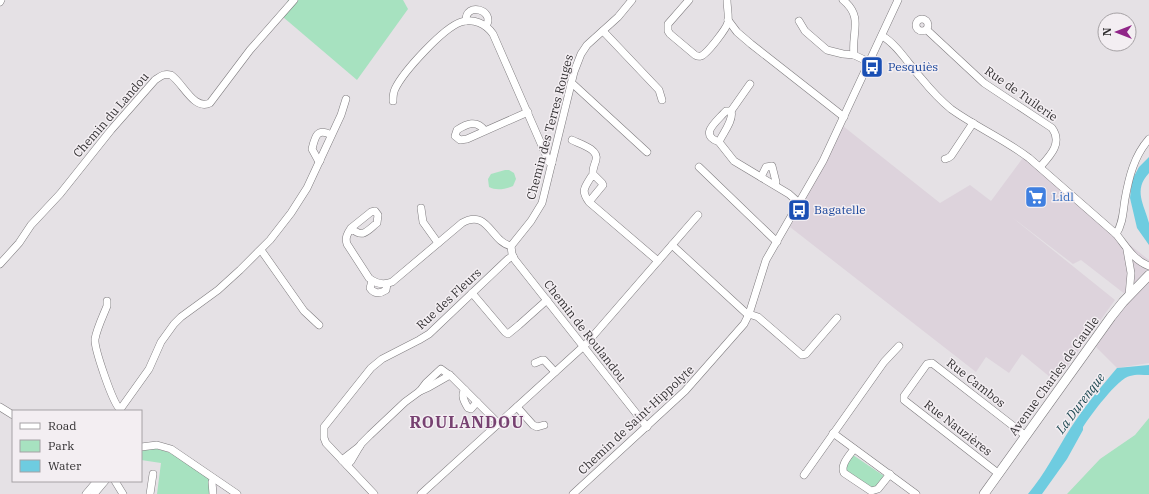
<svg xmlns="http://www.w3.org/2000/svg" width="1149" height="494" viewBox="0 0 1149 494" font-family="'IBM Plex Serif',serif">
<rect width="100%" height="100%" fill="#e5e1e5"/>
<path fill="#ddd3dc" d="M843 126 940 203 970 185 991 201 1025 155 1116 234 1149 260V363L1117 368 1096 347 1130 298 1081 260 1073 264 1013 218 1115 300 1056 382 1022 354 1009 373 986 357 976 372 790 227Z"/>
<g fill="#a7e2c0">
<path d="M288 0H403L408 9 357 80 283 17Z"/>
<path d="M505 170H509L514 173 516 179 513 186C506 189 496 191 489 187L488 179 491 174Z"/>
<path d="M1149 418V494H1067L1100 459 1135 435Z"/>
<path d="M153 448C174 451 192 466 210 478V494H157L161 463 141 460V450Z"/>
<path d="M853 455 884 476 876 487 871 488 847 471 845 466Z"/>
</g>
<g fill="#6ecce0">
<path d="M1149 157V173C1133 190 1144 204 1149 223 1149 230 1149 238 1149 245L1137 228 1130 198 1132 180 1139 167Z"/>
<path d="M1149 365V375C1143 375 1136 374 1130 376 1118 378 1090 416 1083 427V430L1067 459 1042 494H1028C1045 474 1056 451 1070 429 1084 407 1100 388 1117 368Z"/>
</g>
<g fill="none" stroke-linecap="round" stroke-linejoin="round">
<g stroke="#7f7c7f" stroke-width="8">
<g id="minor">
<path d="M632 0 618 17 587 45 581 54 574 72 542 203 531 221 511 246 512 254 515 260 647 427"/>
<path d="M689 0 668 24V31L670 34 695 55C697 56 698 57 701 56 707 54 727 28 728 22 729 15 727 7 727 0"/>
<path d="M843 0C864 17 851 33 854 55"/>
<path d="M0 2 1 0"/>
<circle cx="922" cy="25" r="6"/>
<path d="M728 20 737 32 751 44 844 117"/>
<path d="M466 21C465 1 496 10 486 26"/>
<path d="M799 21 805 31 827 50 843 54 854 55 869 62"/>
<path d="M927 30 984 83 1052 128C1063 143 1050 156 1040 167"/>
<path d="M603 31 659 90 662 100"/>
<path d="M882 36C896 43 910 66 921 78 930 89 940 100 951 109 976 127 1004 139 1029 158L1116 234C1126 246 1133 260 1149 266"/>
<path d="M571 84 574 85 647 152"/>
<path d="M393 101C393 97 393 93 395 89 403 72 443 28 461 22 474 18 486 24 493 34L549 162 552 163"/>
<path d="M731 111 750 84"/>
<path d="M485 131C477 119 466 124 457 130L455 136 460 140 467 139 528 112"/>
<path d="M572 140C580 144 599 149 596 160 594 167 592 169 593 176"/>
<path d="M719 142C699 135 715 123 724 113L726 111H731C734 120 723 133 719 142L734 161 789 194 799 203"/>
<path d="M945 159 948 158 951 156 973 123"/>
<path d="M320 161 318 160 312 149C315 137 317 127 331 135"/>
<path d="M699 167 777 242"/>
<path d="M761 177 766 167 772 166 776 182 775 185"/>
<path d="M589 202C581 191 584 188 591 177L595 176 602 183 603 185 589 202 658 261"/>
<path d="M421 208 423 222 438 243"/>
<path d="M351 228 371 212 375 211 378 215 377 223C367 231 363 239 351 228 347 234 345 238 347 244L369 278C376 284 384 285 392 282L462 223C488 208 491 242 511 246"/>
<path d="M1116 234C1123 224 1123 211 1125 199 1129 177 1134 156 1149 139"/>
<path d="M672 245 746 313 758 317 802 355 806 354 837 318"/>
<path d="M261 250 304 311 319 325"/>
<path d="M1127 250 1131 273 1129 295"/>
<path d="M0 264 19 243 31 225 60 194 111 130 155 80C161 76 164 73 171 75 183 83 194 111 210 103L250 50 294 0"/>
<path d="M372 281 370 288C374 294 380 294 386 290L387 284"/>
<path d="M472 293 505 332 508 334 519 325 547 300"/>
<path d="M107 301V306C103 316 97 328 95 339 94 348 113 404 120 409"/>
<path d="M535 363 542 360H544L555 372"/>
<path d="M465 390C460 395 465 403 468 408L471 409 477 402"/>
<path d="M420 391 429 387 450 375"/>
<path d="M0 407 13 415"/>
<path d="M517 407 533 425 537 427 544 425"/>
<path d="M119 411 149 369 161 342 174 324 181 317 218 290 240 270 270 240 291 213 307 188 341 115 346 99"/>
<path d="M833 433 916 494"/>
<path d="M141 447 157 445 171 449 237 494"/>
<path d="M854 449C849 456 840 465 844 473L871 491 878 489 890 474"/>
<path d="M342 460 360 446"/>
<path d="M347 465 351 461 361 444 370 435 405 402 420 391 426 383 441 369 452 377 499 424"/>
<path d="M999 474 904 400V396L927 364 932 363 1026 436"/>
<path d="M804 475 884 362 899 346"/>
<path d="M115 481 123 494"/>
<path d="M86 494 97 481"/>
<path d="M94 494 105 481"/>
<path d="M150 494 153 474"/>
<path d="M213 494 212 482 214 479"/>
<path d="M374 494 326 443 324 438V427L371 368 382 359 419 340 429 334 508 259 513 256"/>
<path d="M421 494 586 344 698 215"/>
<path d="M573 494 685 391 744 324 749 314 766 260 823 161 898 0"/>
</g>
</g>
<g stroke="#7f7c7f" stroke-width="10">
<path id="major" d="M984 494 1111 317 1123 302 1149 275"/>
</g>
<use href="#minor" stroke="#fff" stroke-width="7"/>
<use href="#major" stroke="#fff" stroke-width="9"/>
</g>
<defs>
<g id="bus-square" transform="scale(1.15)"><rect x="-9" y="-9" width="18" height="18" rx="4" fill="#1a4fb4" stroke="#f3eef2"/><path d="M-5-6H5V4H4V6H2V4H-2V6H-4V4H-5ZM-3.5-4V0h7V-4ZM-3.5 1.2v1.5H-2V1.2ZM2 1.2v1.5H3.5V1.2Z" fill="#fff"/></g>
<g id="supermarket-square" transform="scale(1.15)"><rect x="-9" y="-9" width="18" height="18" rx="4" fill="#3f7fe0" stroke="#f3eef2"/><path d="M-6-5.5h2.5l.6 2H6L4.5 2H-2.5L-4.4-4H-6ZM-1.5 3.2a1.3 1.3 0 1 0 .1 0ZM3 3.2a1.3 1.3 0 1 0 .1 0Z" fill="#fff"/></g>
</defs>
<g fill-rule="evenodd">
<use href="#bus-square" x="872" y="67"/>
<use href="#supermarket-square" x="1036" y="197"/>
<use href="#bus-square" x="799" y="210"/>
</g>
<g text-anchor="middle" stroke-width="3" stroke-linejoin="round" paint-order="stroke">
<g font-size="12" fill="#164399" stroke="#f3eef2" text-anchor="start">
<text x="888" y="71">Pesquiès</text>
<text x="814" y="214">Bagatelle</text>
</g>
<g font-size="12" fill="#323032" stroke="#f3eef2">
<text transform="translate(1021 94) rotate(35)" y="4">Rue de Tuilerie</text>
<text transform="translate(111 115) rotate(-49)" y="4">Chemin du Landou</text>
<text transform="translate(550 127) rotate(-75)" y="4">Chemin des Terres Rouges</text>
<text transform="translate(449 299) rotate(-43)" y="4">Rue des Fleurs</text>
<text transform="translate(585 331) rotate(52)" y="4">Chemin de Roulandou</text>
<text transform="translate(1054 376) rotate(-54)" y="4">Avenue Charles de Gaulle</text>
<text transform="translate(976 383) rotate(38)" y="4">Rue Cambos</text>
<text transform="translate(636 420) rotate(-43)" y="4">Chemin de Saint-Hippolyte</text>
<text transform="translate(958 428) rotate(38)" y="4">Rue Nauzières</text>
</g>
<g font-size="12" fill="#366cbe" stroke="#f3eef2" text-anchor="start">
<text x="1052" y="201">Lidl</text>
</g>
<g font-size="13" font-style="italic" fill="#214b54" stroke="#f3eef2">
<text transform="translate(1080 403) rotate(-53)" y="5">La Durenque</text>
</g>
<g font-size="16" font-weight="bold" letter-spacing="1" fill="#774171" stroke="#f3eef2">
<text x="467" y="428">ROULANDOU</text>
</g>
</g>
<rect x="12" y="410" width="130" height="72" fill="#f3eef2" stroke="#a6a2a5"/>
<rect x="20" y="423" width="20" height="6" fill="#ffffff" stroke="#a6a2a5"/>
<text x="48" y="430" font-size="12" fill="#323032">Road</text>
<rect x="20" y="440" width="20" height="12" fill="#a7e2c0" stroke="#a6a2a5"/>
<text x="48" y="450" font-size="12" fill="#323032">Park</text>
<rect x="20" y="460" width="20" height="12" fill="#6ecce0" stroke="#a6a2a5"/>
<text x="48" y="470" font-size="12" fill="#323032">Water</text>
<g transform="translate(1117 32) rotate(270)"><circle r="19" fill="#f3eef2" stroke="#a6a2a5"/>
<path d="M0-3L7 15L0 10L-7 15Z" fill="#902588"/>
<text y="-6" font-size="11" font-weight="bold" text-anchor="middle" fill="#323032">N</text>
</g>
</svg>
